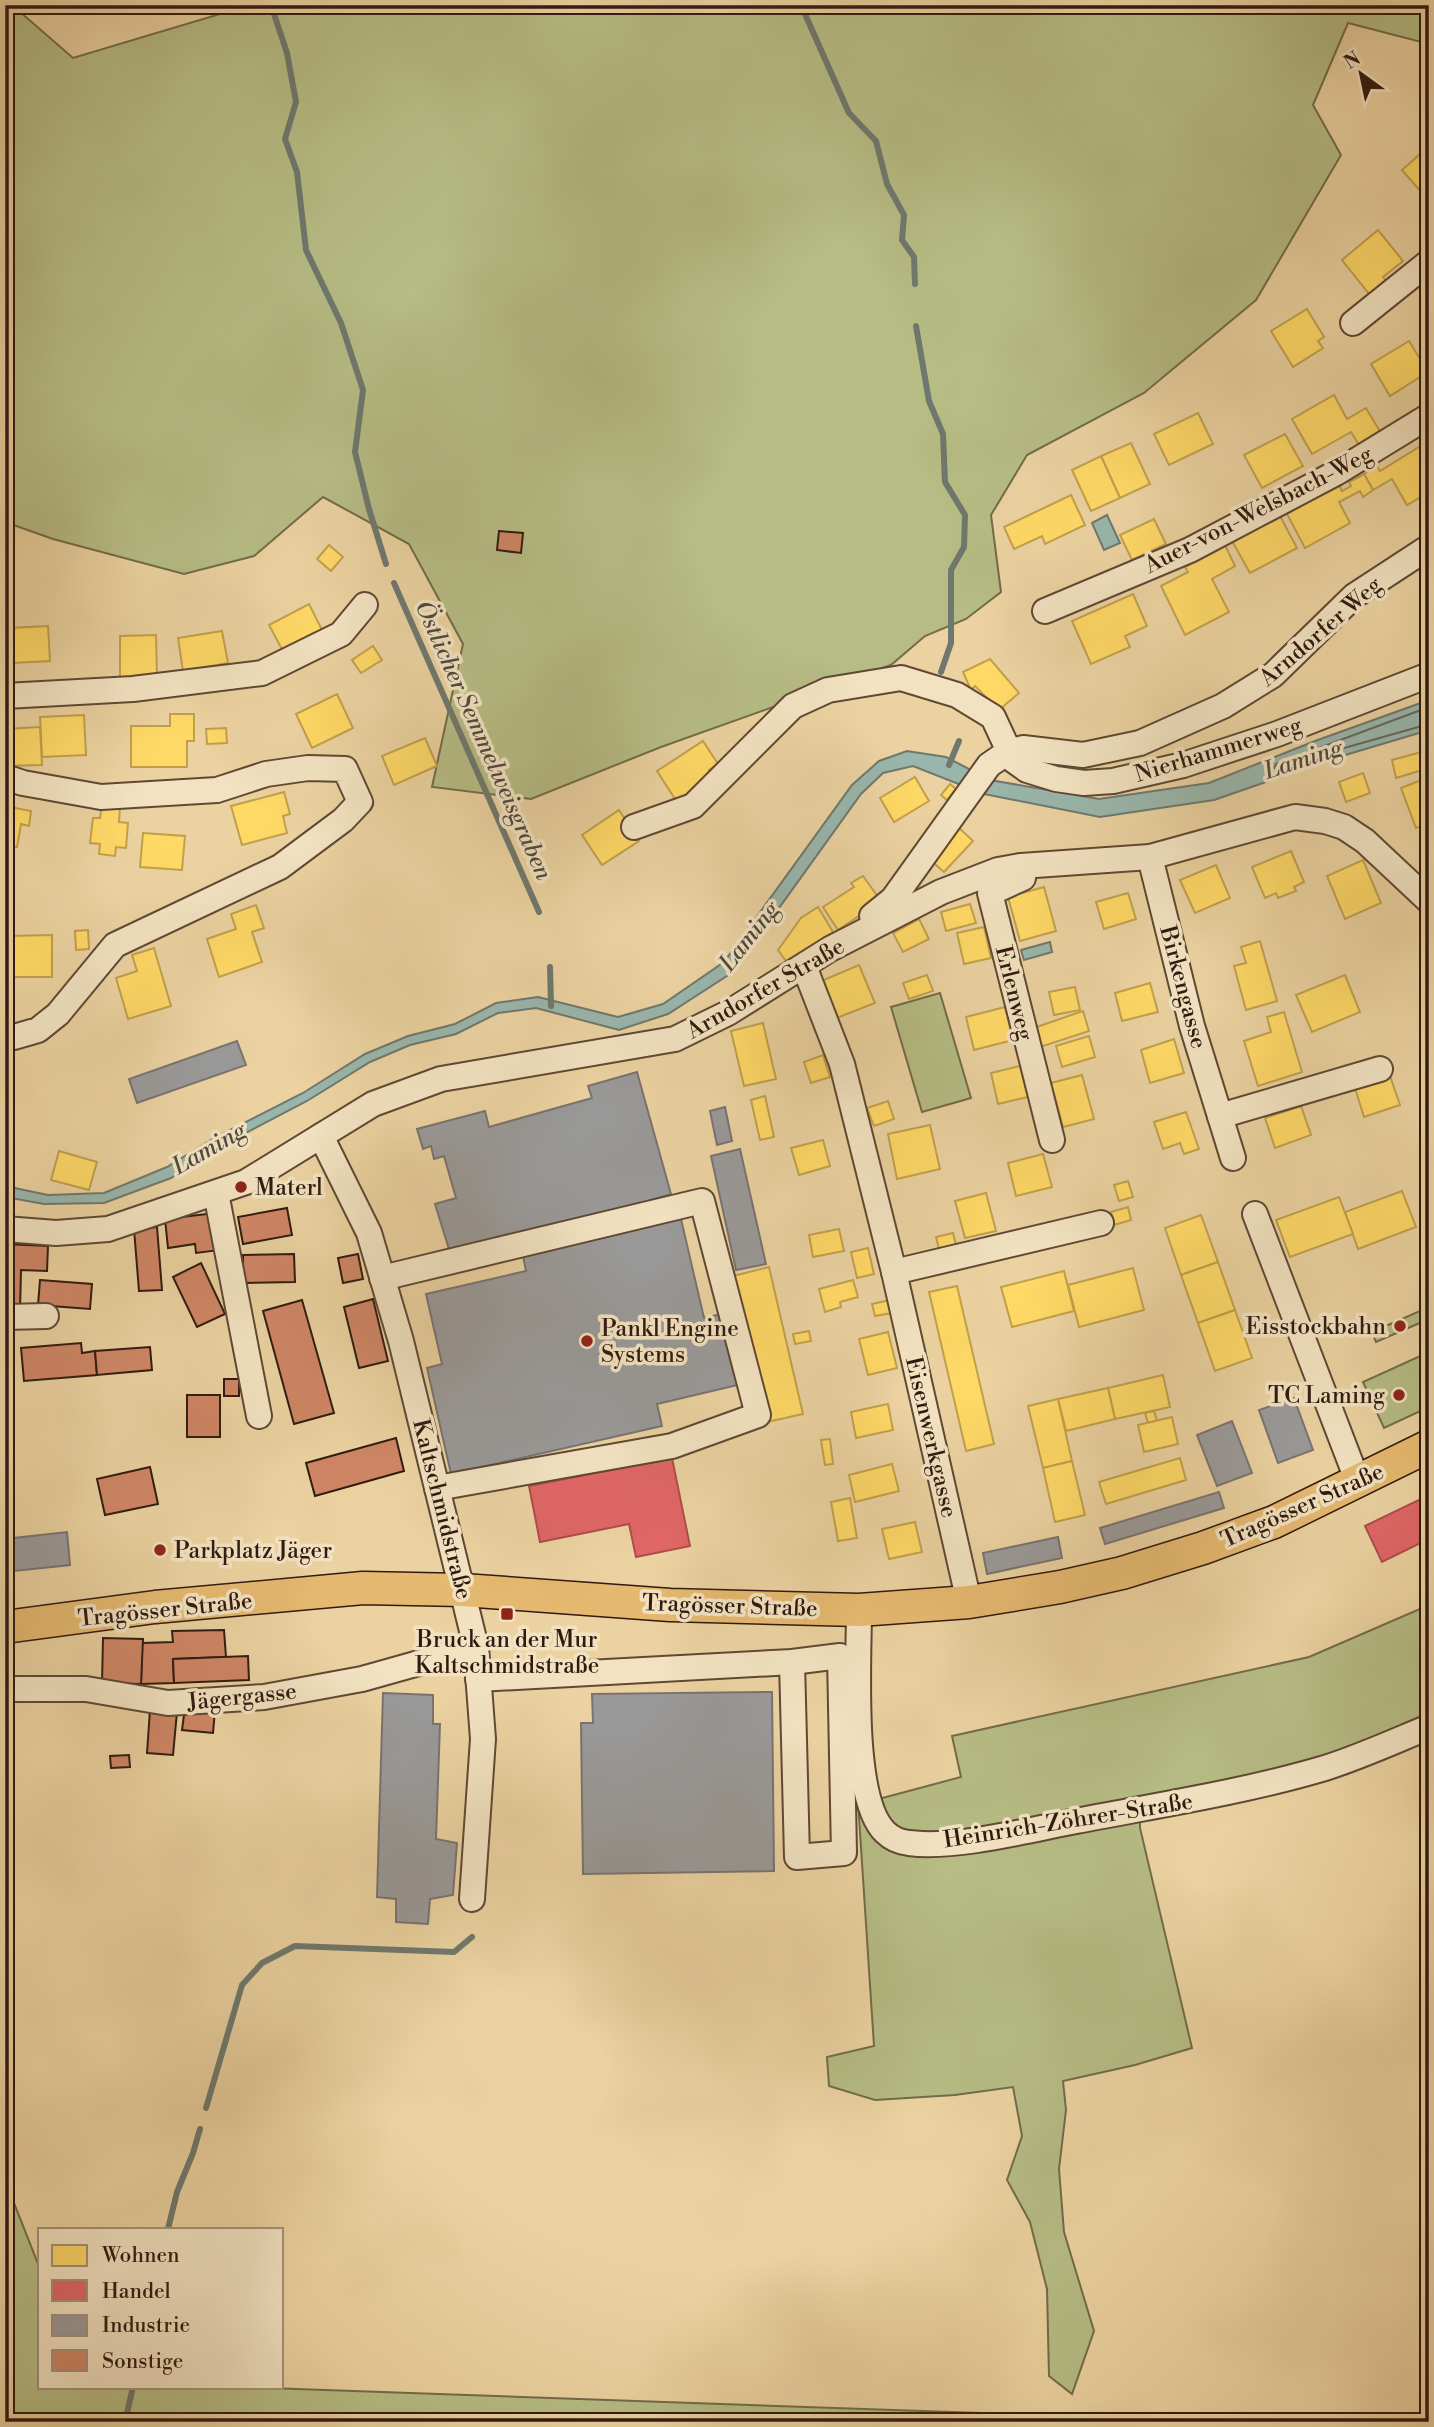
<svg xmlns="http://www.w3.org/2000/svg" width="1434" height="2427" viewBox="0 0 1434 2427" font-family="'Libre Bodoni',serif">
<rect width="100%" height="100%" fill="#ebd2a0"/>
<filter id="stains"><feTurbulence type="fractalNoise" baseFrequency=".00286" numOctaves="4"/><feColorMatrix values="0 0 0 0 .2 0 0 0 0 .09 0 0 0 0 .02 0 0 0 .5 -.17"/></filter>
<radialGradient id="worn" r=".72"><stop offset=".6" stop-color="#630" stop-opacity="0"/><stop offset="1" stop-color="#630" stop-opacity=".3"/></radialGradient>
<g fill="#b6bc84" stroke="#736b4a" stroke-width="2">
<path d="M5 5H12L73 58 220 14 221 5H1429V44L1348 23 1313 105 1341 155 1256 300 1144 393 1027 455 991 515 1001 592 966 619 925 636 891 665 661 747 531 799 432 787 463 644 409 544 323 497 254 556 184 574 53 539 5 522Z"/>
<path d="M940 993 971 1098 922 1112 891 1007Z"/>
<path d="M1429 1307V1319L1376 1342 1372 1332Z"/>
<path d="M1429 1352V1407L1384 1428 1363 1382Z"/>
<path d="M1429 1605V1734L1140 1817V1828L1192 2048 1135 2065 1063 2081 1066 2110 1059 2169 1064 2232 1094 2331 1072 2394 1049 2376 1047 2289 1030 2222 1007 2180 1022 2136 1013 2087 955 2095 875 2100 829 2086 827 2057 874 2046 858 1802 875 1800 961 1777 952 1736 1309 1657Z"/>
<path d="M5 2180 40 2269V2387H238L1093 2417V2422H5Z"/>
</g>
<g fill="#99b6ac" stroke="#6f786e" stroke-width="2">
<path d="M1107 515 1120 543 1104 550 1092 523Z"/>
<path d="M1429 700V730L1332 759 1214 800 1100 817 984 794 913 766 883 773 861 794 733 972 668 1014 619 1030 536 1008 498 1013 456 1034 410 1045 370 1062 307 1101 219 1147 171 1178 104 1203 44 1204 5 1197V1186L48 1195 104 1193 167 1167 214 1138 303 1093 365 1054 408 1036 455 1024 496 1003 538 997 618 1017 663 1004 724 962 852 785 879 761 907 751 946 757 990 780 1099 799 1209 783 1315 741Z"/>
<path d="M1050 942 1052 952 1024 960 1021 950Z"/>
</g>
<g fill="#ffd966" stroke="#c1a04c" stroke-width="2">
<path d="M1429 146V201L1402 170Z"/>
<path d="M1378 230 1403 261 1383 277 1387 282 1370 295 1342 260Z"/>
<path d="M1307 309 1324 337 1318 341 1323 348 1293 367 1271 331Z"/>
<path d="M1409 341 1428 372 1390 396 1371 364Z"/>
<path d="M1334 395 1347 419 1366 408 1381 433 1359 445 1351 432 1312 454 1292 419Z"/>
<path d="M1198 413 1213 444 1169 465 1154 434Z"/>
<path d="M1285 434 1303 466 1262 488 1244 455Z"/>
<path d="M1131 443 1150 484 1120 498 1101 456Z"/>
<path d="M1424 444 1429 453V492L1407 505 1392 479 1373 490 1364 474 1377 466 1380 471Z"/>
<path d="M1101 456 1120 498 1091 511 1072 470Z"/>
<path d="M1364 474 1373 490 1363 497 1360 491 1339 502 1350 523 1305 548 1287 514 1339 485 1342 491 1351 486 1349 482Z"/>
<path d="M1071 495 1085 525 1045 544 1042 536 1014 549 1004 527Z"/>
<path d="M1280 516 1297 548 1250 573 1232 541Z"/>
<path d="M1154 519 1166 544 1132 560 1120 535Z"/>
<path d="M329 545 343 557 331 571 317 559Z"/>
<path d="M1225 545 1235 566 1212 579 1229 612 1185 635 1161 586 1188 572 1185 567Z"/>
<path d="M1133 594 1147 626 1125 636 1130 647 1091 664 1072 621Z"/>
<path d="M309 604 323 632 284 653 269 625Z"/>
<path d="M48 626 50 661 12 663 10 628Z"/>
<path d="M222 631 228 663 183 671 178 638Z"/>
<path d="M156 635 157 677H120V636Z"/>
<path d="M373 646 382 660 361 673 352 660Z"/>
<path d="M990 659 1019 693 999 710 975 686 971 690 963 672Z"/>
<path d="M337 694 353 728 312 748 296 714Z"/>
<path d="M170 714H194V741H187V767H131V726H170Z"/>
<path d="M84 715 86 755 42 757 40 717Z"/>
<path d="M40 727 42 765 6 766 5 729Z"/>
<path d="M226 728 227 743 207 744 206 729Z"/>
<path d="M425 738 437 766 394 785 382 756Z"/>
<path d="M703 741 718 764 709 770 714 778 677 802 657 771Z"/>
<path d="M1429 750V768L1396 778 1392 760Z"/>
<path d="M1363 773 1370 793 1346 802 1339 782Z"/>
<path d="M915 777 929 801 894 822 880 798Z"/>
<path d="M1429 777V823L1416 828 1401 788Z"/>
<path d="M950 784 956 789 947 800 941 795Z"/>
<path d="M284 792 290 814 283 816 287 833 242 845 231 806Z"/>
<path d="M102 805 120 807 119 822 128 823 126 848 116 847 115 856 99 854 100 844 90 843 93 818H100Z"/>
<path d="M5 806 31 811 29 826 21 824 17 847 5 845Z"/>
<path d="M619 810 639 841 602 865 582 835Z"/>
<path d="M957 826 973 841 944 872 928 858Z"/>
<path d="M143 833 185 836 182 870 140 867Z"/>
<path d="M1291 851 1304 882 1294 887 1296 891 1278 898 1276 893 1265 898 1252 867Z"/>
<path d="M1363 860 1381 903 1345 919 1327 876Z"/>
<path d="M1216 865 1230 898 1195 913 1180 880Z"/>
<path d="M863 876 881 901 838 930 823 907 854 887 851 883Z"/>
<path d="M1044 887 1056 931 1020 941 1008 897Z"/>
<path d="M1128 893 1136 919 1104 929 1096 902Z"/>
<path d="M970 904 976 923 946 931 941 912Z"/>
<path d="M256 905 264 928 252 932 262 962 219 977 207 939 236 929 231 914Z"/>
<path d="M818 907 833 932 786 961 778 950 801 918Z"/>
<path d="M919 919 929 939 903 952 893 933Z"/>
<path d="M984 927 991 958 964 964 957 933Z"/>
<path d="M88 930 89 949 76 950 75 931Z"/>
<path d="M52 935V977H8L7 936Z"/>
<path d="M1260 941 1277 1001 1246 1010 1234 966 1246 963 1241 947Z"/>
<path d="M154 948 171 1006 128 1019 116 978 137 971 132 955Z"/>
<path d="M859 965 875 1003 834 1019 819 982Z"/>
<path d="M927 975 933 991 909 999 903 983Z"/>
<path d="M1345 975 1360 1012 1312 1032 1296 995Z"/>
<path d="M1150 983 1158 1012 1122 1021 1115 993Z"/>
<path d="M1075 987 1080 1010 1054 1015 1049 992Z"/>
<path d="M1005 1007 1013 1040 974 1050 966 1017Z"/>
<path d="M1083 1011 1089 1031 1037 1048 1031 1029Z"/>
<path d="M1284 1012 1302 1072 1258 1086 1244 1041 1271 1032 1267 1017Z"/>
<path d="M763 1023 776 1079 744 1086 731 1031Z"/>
<path d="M1089 1036 1095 1057 1062 1067 1056 1046Z"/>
<path d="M1174 1039 1184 1073 1150 1083 1141 1050Z"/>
<path d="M823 1055 830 1077 811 1083 804 1062Z"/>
<path d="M1020 1066 1028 1097 998 1104 991 1073Z"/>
<path d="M1082 1075 1094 1119 1063 1127 1051 1083Z"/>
<path d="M1390 1076 1400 1105 1364 1117 1355 1088Z"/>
<path d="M765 1096 774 1137 760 1140 751 1100Z"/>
<path d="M888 1101 894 1119 874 1126 867 1108Z"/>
<path d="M1301 1106 1311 1135 1275 1148 1265 1118Z"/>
<path d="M1186 1112 1199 1149 1184 1154 1180 1143 1163 1149 1154 1122Z"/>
<path d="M930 1125 940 1169 897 1179 888 1134Z"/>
<path d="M823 1140 830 1166 799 1175 791 1148Z"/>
<path d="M59 1151 97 1162 89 1190 51 1180Z"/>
<path d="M1043 1154 1052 1187 1016 1196 1008 1163Z"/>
<path d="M1128 1181 1133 1197 1119 1201 1114 1185Z"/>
<path d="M1402 1191 1416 1227 1358 1249 1345 1212Z"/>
<path d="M986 1193 996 1231 965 1238 955 1201Z"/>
<path d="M1339 1197 1353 1234 1290 1257 1276 1220Z"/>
<path d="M1128 1207 1131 1220 1114 1225 1111 1212Z"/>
<path d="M1201 1215 1218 1262 1181 1275 1165 1228Z"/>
<path d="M839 1229 844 1251 813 1257 809 1235Z"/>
<path d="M953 1233 957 1248 940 1253 936 1237Z"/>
<path d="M868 1248 874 1274 857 1278 851 1252Z"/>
<path d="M1218 1262 1235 1310 1198 1323 1181 1275Z"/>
<path d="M769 1267 803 1414 767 1422 733 1276Z"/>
<path d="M1133 1268 1144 1310 1079 1327 1068 1285Z"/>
<path d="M1064 1271 1074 1311 1012 1327 1001 1287Z"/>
<path d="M853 1280 858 1297 840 1302 841 1307 825 1312 819 1289Z"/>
<path d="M957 1286 994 1444 966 1451 929 1292Z"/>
<path d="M890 1300 892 1313 875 1316 872 1304Z"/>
<path d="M1235 1310 1252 1358 1215 1371 1198 1323Z"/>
<path d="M809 1331 811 1341 795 1344 793 1334Z"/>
<path d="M888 1332 897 1368 868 1375 859 1339Z"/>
<path d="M1163 1375 1170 1407 1115 1419 1108 1388Z"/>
<path d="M1108 1388 1115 1419 1066 1431 1058 1399Z"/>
<path d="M1058 1399 1072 1461 1043 1468 1028 1406Z"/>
<path d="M888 1404 893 1430 856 1438 851 1412Z"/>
<path d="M1154 1411 1157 1421 1148 1423 1145 1413Z"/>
<path d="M1172 1417 1178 1444 1144 1452 1138 1425Z"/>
<path d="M830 1439 833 1464 825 1465 821 1440Z"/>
<path d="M1180 1458 1186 1480 1106 1504 1099 1482Z"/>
<path d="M1072 1461 1085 1515 1055 1522 1043 1468Z"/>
<path d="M892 1464 899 1491 855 1502 849 1475Z"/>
<path d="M850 1498 857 1538 838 1541 831 1502Z"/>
<path d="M915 1522 922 1552 889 1559 882 1529Z"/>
</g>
<g fill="#e06666" stroke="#ab4f4c" stroke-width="2">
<path d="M672 1458 690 1546 636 1557 629 1524 540 1542 529 1486Z"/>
<path d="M1429 1495V1539L1382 1562 1365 1526Z"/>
</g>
<g fill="#999" stroke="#7a7370" stroke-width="2">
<path d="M237 1041 246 1065 137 1103 129 1079Z"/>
<path d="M637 1072 671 1194 452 1259 435 1204 456 1198 444 1156 434 1159 431 1146 423 1149 417 1129 485 1111 489 1127 592 1098 588 1086Z"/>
<path d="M725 1107 732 1141 717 1145 710 1111Z"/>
<path d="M740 1149 766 1264 736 1270 711 1156Z"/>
<path d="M681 1219 704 1318 730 1312 746 1383 657 1404 662 1426 451 1474 427 1368 442 1364 426 1294 526 1271 523 1256Z"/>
<path d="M1294 1398 1313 1450 1278 1463 1259 1410Z"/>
<path d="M1232 1421 1252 1473 1217 1486 1197 1435Z"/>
<path d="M1219 1492 1224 1508 1105 1544 1100 1528Z"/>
<path d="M67 1532 70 1565 5 1572V1539Z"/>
<path d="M1058 1537 1062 1558 987 1574 983 1553Z"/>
<path d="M772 1692 774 1871 583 1874 581 1723H593L592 1694Z"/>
<path d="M383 1693 433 1695V1724H440L436 1839 457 1843 453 1895 430 1899 428 1924 396 1922V1899L377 1897Z"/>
</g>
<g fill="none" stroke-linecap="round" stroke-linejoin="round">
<path stroke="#64685e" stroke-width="2" d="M1429 707 1276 764 1274 768 1278 770 1330 752 1429 724"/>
<g stroke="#6f786e" stroke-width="6">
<path d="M271 5 287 53 296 102 285 139 297 172 306 250 341 323 363 390 355 452 369 509 386 564"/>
<path d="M801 5 849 113 876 141 887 184 904 215 902 240 914 257 915 284"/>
<path d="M916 326 929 401 943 434 945 482 965 515 964 547 951 570V643L941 672"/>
<path d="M394 583 539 912"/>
<path d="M949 765 959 741"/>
<path d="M550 967 551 1006"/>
<path d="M206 2108 242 1985 262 1963 295 1946 454 1952 472 1937"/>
<path d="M168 2229 177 2192 193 2153 200 2129"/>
<path d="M125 2422 133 2387"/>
</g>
</g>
<g fill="#cf8665" stroke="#301a10" stroke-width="2">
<path d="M499 531 523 533 521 553 497 550Z"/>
<path d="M287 1208 292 1235 243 1244 238 1217Z"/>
<path d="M215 1213 220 1250 196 1253 195 1244 168 1248 165 1219Z"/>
<path d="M157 1227 162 1290 139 1291 134 1229Z"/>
<path d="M5 1244 48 1246 47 1271 21 1270 20 1311 5 1310Z"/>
<path d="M294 1254 295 1282 243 1283V1255Z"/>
<path d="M358 1254 363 1279 343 1283 338 1258Z"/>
<path d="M201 1263 225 1314 197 1327 173 1277Z"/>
<path d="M40 1280 92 1284 90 1309 38 1305Z"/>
<path d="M373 1299 388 1361 359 1368 344 1307Z"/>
<path d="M302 1300 334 1413 294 1424 263 1311Z"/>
<path d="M81 1343 82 1353 95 1351 97 1375 24 1381 21 1348Z"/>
<path d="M150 1347 152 1370 97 1375 95 1351Z"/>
<rect x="224" y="1379" width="15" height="17"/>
<rect x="187" y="1395" width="33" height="42"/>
<path d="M396 1438 404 1471 315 1496 306 1463Z"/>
<path d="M150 1467 158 1504 105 1515 97 1479Z"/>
<path d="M224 1630 226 1657 173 1659 174 1683 141 1684 142 1643 173 1642 172 1631Z"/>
<path d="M103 1638 143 1639 141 1684 102 1683Z"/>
<path d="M248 1656 249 1680 174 1683 173 1659Z"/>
<path d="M185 1707 215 1710 213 1733 182 1730Z"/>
<path d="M150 1710 177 1712 173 1755 147 1753Z"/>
<path d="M129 1755 130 1767 111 1768 110 1756Z"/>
</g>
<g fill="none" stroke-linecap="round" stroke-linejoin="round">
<g stroke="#5f4834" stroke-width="28">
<g id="minor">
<path d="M1353 323 1429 262"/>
<path d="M1045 611 1190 550 1336 473 1429 416"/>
<path d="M5 696 133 689 262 673 341 634 365 605"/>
<path d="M5 777 23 783 101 797 217 790 266 774 308 768 345 769 360 802 343 820 280 867 115 945 58 1014 38 1030 14 1037 5 1034"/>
<path d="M634 827 693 806 793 706 828 690 901 678 957 695 993 717 1013 760 1027 770 1056 779 1084 783 1113 781 1183 765 1277 734 1429 675"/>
<path d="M1150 857 1192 1026 1233 1158"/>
<path d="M1021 866 1023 878 990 893 1052 1140"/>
<path d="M872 916 893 899 989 765 1008 752 1023 748 1083 755 1140 743 1223 706 1273 675 1354 596 1429 547"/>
<path d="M804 966 842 1064 894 1272"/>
<path d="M1220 1116 1380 1069"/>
<path d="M321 1136 369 1233 401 1341 476 1647 483 1739 472 1899"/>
<path d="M216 1193 259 1416"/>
<path d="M1255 1214 1358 1482"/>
<path d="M5 1229 56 1233 108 1229 246 1182 373 1104 441 1079 675 1039 728 1013 830 949 941 892 998 870 1021 866 1150 857 1295 817 1325 821 1344 827 1365 841 1429 901"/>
<path d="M382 1278 702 1201 758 1415 672 1446 437 1488"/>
<path d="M5 1317 46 1316"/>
<path d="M969 1602 894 1272 1101 1223"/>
<path d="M859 1610C859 1659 850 1798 885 1832 892 1839 899 1842 909 1843 955 1849 1029 1830 1076 1821 1159 1805 1244 1792 1325 1768 1360 1757 1395 1741 1429 1727"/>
<path d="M478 1679 792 1662 797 1857 844 1853 840 1656 792 1662"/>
<path d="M5 1689H86L168 1703 264 1697 362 1679 476 1647"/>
</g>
</g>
<g stroke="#301a10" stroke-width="35">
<path id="major" d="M5 1627 155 1607 363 1588 463 1590 670 1605 859 1610 969 1602 1060 1587 1122 1573 1203 1548 1274 1522 1429 1446"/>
</g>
<use href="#minor" stroke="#f2e2c1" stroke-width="24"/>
<use href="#major" stroke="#e6b970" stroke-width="32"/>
</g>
<g fill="#8f2418" stroke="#f2e2c1" stroke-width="2.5">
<circle cx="241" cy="1187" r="7"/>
<circle cx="1400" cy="1326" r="7"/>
<circle cx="587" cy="1341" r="7"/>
<circle cx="1399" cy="1395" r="7"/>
<circle cx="160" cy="1550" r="7"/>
<rect x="500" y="1607" width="14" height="14" rx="3.5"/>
</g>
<g text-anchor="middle" stroke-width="7" stroke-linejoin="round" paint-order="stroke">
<g font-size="23" fill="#301a10" stroke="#f2e2c1">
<text transform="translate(1258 509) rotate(-27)" y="8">Auer-von-Welsbach-Weg</text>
<text transform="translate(1320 631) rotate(-41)" y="8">Arndorfer Weg</text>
<text transform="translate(1218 749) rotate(-17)" y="8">Nierhammerweg</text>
<text transform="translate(1184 987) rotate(75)" y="8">Birkengasse</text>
<text transform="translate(765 988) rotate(-30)" y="8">Arndorfer Straße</text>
<text transform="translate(1015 993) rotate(76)" y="8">Erlenweg</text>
<text transform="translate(932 1437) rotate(77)" y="8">Eisenwerkgasse</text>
<text transform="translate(1302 1505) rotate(-24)" y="8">Tragösser Straße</text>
<text transform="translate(443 1509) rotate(76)" y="8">Kaltschmidstraße</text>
<text transform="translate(730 1605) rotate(2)" y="8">Tragösser Straße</text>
<text transform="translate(165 1609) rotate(-6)" y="8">Tragösser Straße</text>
<text transform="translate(242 1696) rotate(-6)" y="8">Jägergasse</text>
<text transform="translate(1068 1820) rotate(-9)" y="8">Heinrich-Zöhrer-Straße</text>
</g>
<g font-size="23" fill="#301a10" stroke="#f2e2c1" text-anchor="start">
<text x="255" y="1195">Materl</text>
<text x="1386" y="1334" text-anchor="end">Eisstockbahn</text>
<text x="601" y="1336">Pankl Engine<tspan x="601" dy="26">Systems</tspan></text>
<text x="1385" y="1403" text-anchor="end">TC Laming</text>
<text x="174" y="1558">Parkplatz Jäger</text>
<text x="507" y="1647" text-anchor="middle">Bruck an der Mur<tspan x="507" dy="26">Kaltschmidstraße</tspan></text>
</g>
<g font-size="24" font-style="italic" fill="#50493f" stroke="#f2e2c1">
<text transform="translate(484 740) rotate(66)" y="8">Östlicher Semmelweisgraben</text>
<text transform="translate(1303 759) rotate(-18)" y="8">Laming</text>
<text transform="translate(749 936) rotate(-52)" y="8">Laming</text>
<text transform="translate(209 1148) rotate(-30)" y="8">Laming</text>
</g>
</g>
<rect width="1434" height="2427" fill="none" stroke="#ebd2a0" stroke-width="28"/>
<rect x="7" y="7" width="1420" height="2413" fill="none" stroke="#301a10" stroke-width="3.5"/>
<rect x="14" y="14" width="1406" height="2399" fill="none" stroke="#301a10" stroke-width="2"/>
<rect x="38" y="2228" width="245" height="161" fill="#f2e2c1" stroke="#a4927a" stroke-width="2"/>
<rect x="52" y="2245" width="35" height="21" fill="#ffd966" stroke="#a4927a" stroke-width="2"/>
<text x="102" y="2262" font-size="21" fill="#301a10">Wohnen</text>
<rect x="52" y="2280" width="35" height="21" fill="#e06666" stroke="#a4927a" stroke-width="2"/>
<text x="102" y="2298" font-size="21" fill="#301a10">Handel</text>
<rect x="52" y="2315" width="35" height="21" fill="#999999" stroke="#a4927a" stroke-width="2"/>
<text x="102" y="2332" font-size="21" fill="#301a10">Industrie</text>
<rect x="52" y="2350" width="35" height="21" fill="#cf8665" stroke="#a4927a" stroke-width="2"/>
<text x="102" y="2368" font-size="21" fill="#301a10">Sonstige</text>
<g transform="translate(1361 74) rotate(327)" stroke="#f2e2c1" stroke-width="5" paint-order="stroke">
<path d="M0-5L12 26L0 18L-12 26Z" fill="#301a10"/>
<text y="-10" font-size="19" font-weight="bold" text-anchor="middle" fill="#301a10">N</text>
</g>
<rect width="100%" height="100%" filter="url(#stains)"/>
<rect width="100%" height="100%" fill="url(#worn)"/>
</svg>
